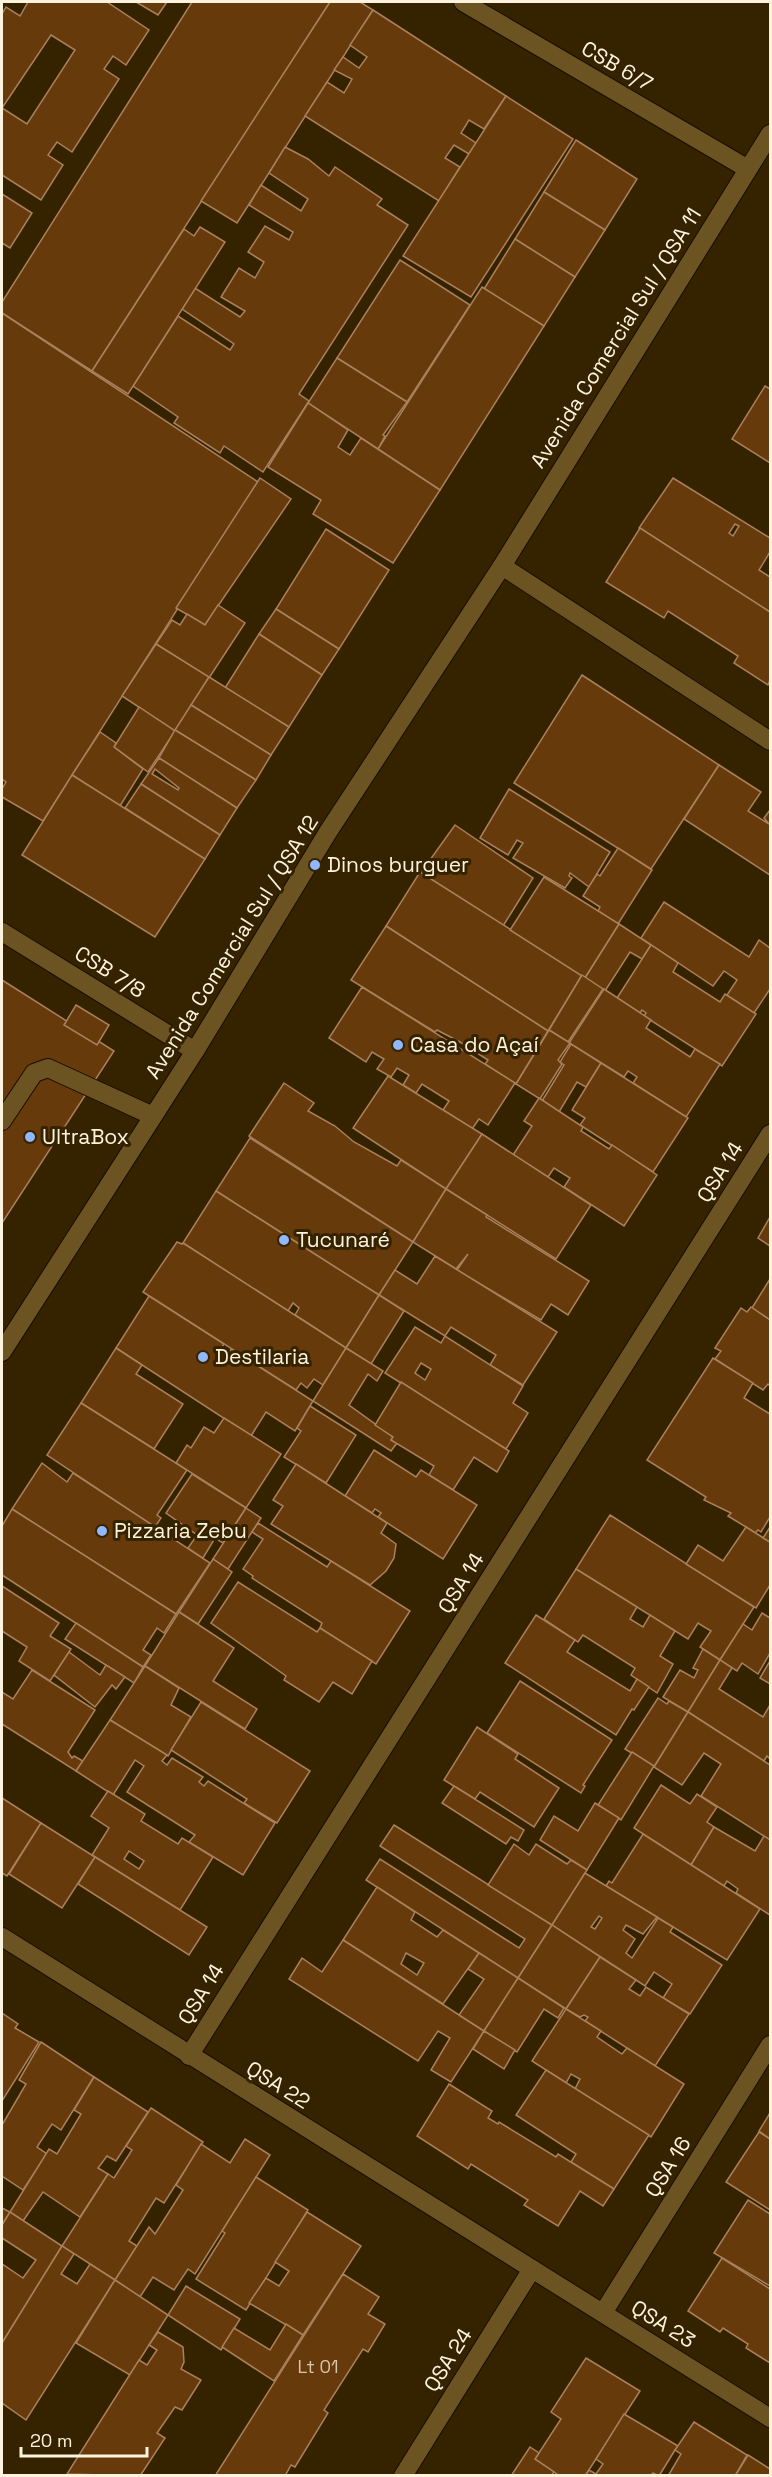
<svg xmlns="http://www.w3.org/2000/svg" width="772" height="2477" viewBox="0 0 772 2477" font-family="'Space Grotesk',sans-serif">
<rect width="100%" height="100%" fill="#352300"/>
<g fill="#663a0a" stroke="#ab805c" stroke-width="1.5" fill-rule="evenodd">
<path d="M28 2H107L149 30 126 65 113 56 104 69 119 79 72 152 57 142 48 155 63 165 41 200 2 175V14L6 7 20 16ZM51 35 75 50 27 124 2 108Z"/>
<path d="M136 2H167L158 15Z"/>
<path d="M192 2H330L92 371 2 313V302Z"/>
<path d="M330 2H360L373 10 237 223 201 201Z"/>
<path d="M373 10 506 96 484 129 469 120 461 133 476 143 469 154 454 145 445 158 460 167 439 201 305 116 327 82 344 93 352 79 334 70 343 57 359 68 367 57 350 45Z"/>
<path d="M506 96 573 139 471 297 403 256Z"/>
<path d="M576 140 637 179 605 230 544 192Z"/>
<path d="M285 147 308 159 329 176 335 167 382 199 377 205 408 225 299 394 309 401 263 472 224 446 220 453 174 423 178 417 133 386 178 316 230 350 234 344 182 309 195 288 240 317 245 311 221 297 239 268 255 278 264 262 248 252 265 226 289 240 293 232 249 205 261 185 301 211 308 199 269 173Z"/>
<path d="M544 192 605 230 575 277 515 239Z"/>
<path d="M2 194 32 213 10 248 2 243Z"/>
<path d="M200 227 225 242 128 394 92 371 184 229 194 236Z"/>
<path d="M515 239 575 277 544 326 484 289Z"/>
<path d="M400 260 470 305 407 402 337 358Z"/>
<path d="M482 287 544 326 440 490 378 449Z"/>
<path d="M2 313 258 482 43 821 2 797V789L6 782 2 779Z"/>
<path d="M337 358 407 402 383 435 385 436 378 449 308 403Z"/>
<path d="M765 386 770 389V463L732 439Z"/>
<path d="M308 403 348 430 338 447 350 455 361 438 440 490 393 563 313 514 321 500 268 467Z"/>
<path d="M260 478 291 499 205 625 176 608Z"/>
<path d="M673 478 770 538V552L759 570 770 577V612L639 528ZM735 524 739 526 733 536 729 533Z"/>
<path d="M640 528 770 612V680L768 685 734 663 738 656 668 611 664 618 606 582Z"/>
<path d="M326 529 389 570 339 649 276 609Z"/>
<path d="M218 605 245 623 209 678 156 644 172 620 180 625 187 614 205 625Z"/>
<path d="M276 609 339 649 322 675 259 634Z"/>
<path d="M259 634 322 675 289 727 225 688Z"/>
<path d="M156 644 209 677 175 731 122 696Z"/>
<path d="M582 675 719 765 651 869 514 783Z"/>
<path d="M209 677 289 727 271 755 191 705Z"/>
<path d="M191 705 271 755 256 780 175 730Z"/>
<path d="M139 707 175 731 148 772 114 747Z"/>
<path d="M175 730 256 780 237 808 159 758Z"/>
<path d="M100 732 116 743 114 747 143 769 120 806 72 775Z"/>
<path d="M159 758 237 808 220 835 141 784ZM155 769 179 788 178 790 152 774Z"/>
<path d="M719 765 761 792 748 811 769 824 764 818 770 810V875L684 819Z"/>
<path d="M72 775 205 859 155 937 22 855Z"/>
<path d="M141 784 220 835 205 859 125 808Z"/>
<path d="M509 789 610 852 589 887 570 873 569 876 572 878 565 888 513 858 523 843 517 840 508 855 480 838Z"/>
<path d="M455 825 533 878 503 926 424 875 425 872 422 871Z"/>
<path d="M618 848 652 870 618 924 598 911 600 907 583 896 597 874 600 876Z"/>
<path d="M420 872 582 975 548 1031 386 926Z"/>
<path d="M544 877 619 924 585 978 510 930Z"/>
<path d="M664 902 749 957 759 940 770 948V989L754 1013 727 995 737 980 724 971 713 986 641 938Z"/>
<path d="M619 924 651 945 642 959 630 952 605 991 585 978Z"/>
<path d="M386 926 548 1031 516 1084 485 1064 488 1060 460 1042 437 1030 435 1032 351 980Z"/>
<path d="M651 945 678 963 673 972 720 1002 725 994 756 1014 722 1066 644 1016 646 1013 642 1010 640 1013 617 998Z"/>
<path d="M582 975 603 989 568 1042 549 1030Z"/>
<path d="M2 980 114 1051 2 1223Z"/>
<path d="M362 987 515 1083 488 1125 479 1119 472 1129 443 1110 449 1101 422 1084 416 1093 403 1085 409 1075 397 1068 391 1077 377 1069 384 1059 372 1052 366 1062 329 1038Z"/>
<path d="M604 989 651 1020 646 1028 690 1057 695 1049 720 1064 686 1117 633 1083 637 1077 628 1071 624 1077 569 1043Z"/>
<path d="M76 1005 109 1025 97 1045 64 1025Z"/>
<path d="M549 1030 570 1043 558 1060 562 1064 540 1099 516 1084Z"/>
<path d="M571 1044 601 1063 586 1087 577 1082 559 1112 542 1101 564 1065 560 1062Z"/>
<path d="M601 1063 688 1118 653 1172 580 1125 585 1118 572 1110Z"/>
<path d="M388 1076 482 1134 446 1189 353 1128Z"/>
<path d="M284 1083 314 1103 308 1111 335 1126 354 1142 397 1166 401 1160 446 1189 413 1242 249 1136Z"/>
<path d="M539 1098 583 1127 581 1131 609 1149 612 1145 657 1175 624 1226 564 1187 570 1178 554 1168 548 1177 513 1155 532 1126 524 1121Z"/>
<path d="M482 1134 591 1205 556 1259 446 1189Z"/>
<path d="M250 1138 413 1242 379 1295 216 1191Z"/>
<path d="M446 1189 487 1215 486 1217 589 1281 568 1315 551 1304 541 1320 457 1270 468 1254 456 1269 413 1242Z"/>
<path d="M216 1191 379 1295 346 1348 295 1315 299 1308 293 1303 288 1311 183 1243Z"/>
<path d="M770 1217V1246L758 1238Z"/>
<path d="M177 1242 182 1244 183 1243 346 1348 323 1385 314 1379 307 1388 301 1383 296 1390 143 1292Z"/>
<path d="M435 1256 557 1332 523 1385 490 1365 496 1355 451 1327 445 1336 379 1295 395 1270 417 1284Z"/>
<path d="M770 1279V1320L752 1308Z"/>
<path d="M379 1295 404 1311 371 1364 346 1348Z"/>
<path d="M149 1296 224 1344 219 1351 228 1355 231 1349 313 1401 295 1431 266 1412 251 1436 116 1348Z"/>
<path d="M751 1307 770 1320V1386L768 1384 763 1390 715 1359 721 1351 715 1348 741 1308 747 1312Z"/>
<path d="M415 1327 441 1343 445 1336 523 1386 513 1403 528 1413 506 1449 385 1373ZM421 1363 431 1369 425 1380 415 1373Z"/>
<path d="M116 1348 142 1365 136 1374 183 1404 154 1449 81 1403Z"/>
<path d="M346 1348 383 1371 377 1381 368 1374 349 1405 393 1437 391 1440 397 1443 391 1451 313 1401Z"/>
<path d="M713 1358 753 1383 744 1398 770 1414V1517L761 1532 758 1530 755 1533 746 1527 728 1516 731 1513 704 1500 706 1497 647 1460Z"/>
<path d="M401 1382 509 1451 497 1472 474 1457 453 1490 429 1475 434 1466 391 1440 393 1437 375 1425Z"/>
<path d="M81 1403 187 1470 157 1515 161 1518 155 1527 47 1455Z"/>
<path d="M310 1406 356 1435 326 1483 284 1457 301 1431 297 1428Z"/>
<path d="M224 1418 281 1454 246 1508 176 1463 187 1445 191 1448 204 1427 214 1433Z"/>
<path d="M374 1450 416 1477 421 1470 477 1505 443 1559 378 1517 381 1513 375 1509 372 1513 345 1496Z"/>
<path d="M42 1463 67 1482 73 1473 210 1563 176 1614 12 1509Z"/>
<path d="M296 1464 387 1523 381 1533 396 1544 394 1558 386 1571 370 1585 271 1524 283 1506 273 1500Z"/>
<path d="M192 1474 246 1508 223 1543 215 1538 203 1558 188 1548 197 1535 166 1513Z"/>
<path d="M246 1508 261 1518 228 1569 213 1559Z"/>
<path d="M12 1509 176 1614 164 1633 157 1628 143 1650 151 1655 143 1667 2 1575V1526Z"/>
<path d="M610 1515 754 1607 720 1660 700 1647 711 1631 698 1623 688 1639 576 1569Z"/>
<path d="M258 1523 327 1567 331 1561 410 1611 376 1664 320 1628 322 1623 252 1578 253 1576 243 1569 263 1539 252 1532Z"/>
<path d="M746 1527 770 1542V1585L756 1608 686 1564 698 1545 723 1561Z"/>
<path d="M770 1527V1542L763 1538Z"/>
<path d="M213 1559 232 1572 198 1624 179 1612Z"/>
<path d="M576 1569 637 1607 630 1619 643 1627 650 1615 675 1631 660 1656 673 1664 657 1693 631 1675 635 1668 583 1635 578 1642 544 1619Z"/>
<path d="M238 1582 317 1632 320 1628 372 1661 352 1694 333 1682 319 1702 284 1680 286 1676 211 1623Z"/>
<path d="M2 1586 59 1623 50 1636 71 1649 50 1681 19 1661 27 1647 2 1631Z"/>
<path d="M179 1612 234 1648 213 1681 257 1709 245 1729 145 1666Z"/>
<path d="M762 1613 770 1618V1653L758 1674 742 1663 737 1671 720 1660 743 1624 752 1630Z"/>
<path d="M536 1615 575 1640 567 1652 630 1691 637 1679 649 1687 634 1710 632 1709 616 1735 505 1663Z"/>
<path d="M76 1623 143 1667 134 1683 65 1639Z"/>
<path d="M703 1649 720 1660 688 1712 663 1697 680 1670 694 1678 698 1670 693 1668Z"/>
<path d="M69 1652 100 1675 106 1665 125 1677 116 1689 112 1685 95 1707 54 1675Z"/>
<path d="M720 1660 732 1668 719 1689 763 1717 770 1705V1759L767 1756 764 1761 688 1712Z"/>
<path d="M770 1661V1684L760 1678Z"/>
<path d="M145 1666 179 1688 171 1705 191 1717 168 1756 110 1720Z"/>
<path d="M32 1670 95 1710 68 1752 72 1758 74 1756 83 1761 76 1771 2 1724V1692L13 1699Z"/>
<path d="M520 1681 612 1740 583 1785 585 1786 581 1793 487 1733Z"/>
<path d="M658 1698 667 1704 669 1701 688 1712 654 1767 625 1749Z"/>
<path d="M201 1702 310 1771 277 1823 244 1803 247 1799 171 1750Z"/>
<path d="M688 1712 770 1765V1840L701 1796 721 1764 704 1753 682 1785 654 1767Z"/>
<path d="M110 1720 167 1755 162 1761 167 1765 172 1758 203 1777 199 1782 204 1786 208 1781 275 1823 243 1875 189 1842 195 1835 127 1792 144 1766 135 1760 113 1795 76 1771Z"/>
<path d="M477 1727 518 1754 515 1759 559 1788 534 1827 480 1792 475 1799 444 1780Z"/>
<path d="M632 1752 654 1766 621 1820 598 1805Z"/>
<path d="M661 1785 690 1804 697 1794 717 1807 707 1822 714 1827 691 1865 634 1828Z"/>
<path d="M454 1786 524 1830 518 1841 511 1837 506 1844 442 1803Z"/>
<path d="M108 1791 145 1814 141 1821 178 1844 182 1838 213 1857 180 1910 92 1855 109 1828 91 1816ZM129 1851 144 1861 139 1869 124 1859Z"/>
<path d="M2 1798 41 1823 7 1876 2 1873Z"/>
<path d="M595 1803 619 1818 587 1870 540 1840 554 1816 578 1831Z"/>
<path d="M41 1823 95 1857 62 1908 9 1874Z"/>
<path d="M394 1825 552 1925 518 1978 366 1880 380 1859 519 1948 525 1939 380 1846Z"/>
<path d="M714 1827 755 1851 764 1836 770 1840V1915L736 1893 738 1889 727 1881 724 1886 691 1865Z"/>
<path d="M643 1834 760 1909 727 1960 606 1886 609 1881 612 1883Z"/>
<path d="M514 1844 529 1855 536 1844 567 1864 571 1860 587 1870 552 1925 488 1885Z"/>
<path d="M95 1857 207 1927 189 1955 78 1884Z"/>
<path d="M585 1873 657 1917 643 1934 626 1925 623 1930 635 1939 626 1953 632 1958 658 1918 673 1927 670 1932 722 1965 690 2014 663 1998 672 1984 654 1972 645 1986 552 1925ZM599 1916 602 1918 595 1929 591 1927Z"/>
<path d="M377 1887 415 1912 411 1920 437 1937 443 1930 479 1953 443 2004 343 1940ZM406 1953 424 1963 417 1975 401 1964Z"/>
<path d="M552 1925 600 1957 566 2009 518 1978Z"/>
<path d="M343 1940 484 2031 451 2082 431 2070 450 2038 438 2031 418 2061 289 1979 302 1958 322 1972Z"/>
<path d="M479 1953 518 1978 484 2031 459 2015 484 1979 468 1969Z"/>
<path d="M600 1957 636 1980 629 1989 640 1996 646 1987 689 2014 655 2066 585 2021 588 2017 584 2015 580 2017 566 2009Z"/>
<path d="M518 1978 564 2008 558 2018 544 2009 517 2052 484 2031Z"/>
<path d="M566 2009 601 2031 597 2037 622 2054 627 2048 684 2084 651 2137 575 2089 580 2079 571 2074 566 2083 532 2061Z"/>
<path d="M2 2013 18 2024 15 2028 39 2042 2 2101Z"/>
<path d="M484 2031 515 2050 504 2069 473 2049Z"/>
<path d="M41 2042 94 2077 61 2130 52 2124 37 2147 47 2154 23 2190 2 2176V2125L26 2084 19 2080Z"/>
<path d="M546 2070 649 2135 614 2189 571 2162 576 2154 516 2115Z"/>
<path d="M94 2077 148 2112 116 2161 107 2156 98 2168 108 2174 80 2217 43 2192 23 2221 10 2212 49 2149 57 2154 81 2114 74 2110Z"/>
<path d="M449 2084 492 2111 488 2118 498 2124 499 2122 556 2157 558 2154 614 2189 603 2206 580 2191 558 2226 524 2205 528 2200 471 2164 468 2169 417 2136Z"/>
<path d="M151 2108 203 2142 164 2203 156 2198 129 2241 137 2246 115 2280 62 2246 108 2174 114 2178 132 2150 126 2146Z"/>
<path d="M770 2113V2139L759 2131Z"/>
<path d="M759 2132 770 2139V2210L726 2182Z"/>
<path d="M245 2139 270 2155 195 2274 188 2269 174 2290 153 2277 140 2297 115 2280 149 2227 155 2234 183 2190 176 2185 201 2144 230 2163Z"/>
<path d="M256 2177 308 2210 246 2310 196 2279 225 2233 222 2231Z"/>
<path d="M748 2200 770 2214V2286L714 2253Z"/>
<path d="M2 2208 10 2212 2 2225Z"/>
<path d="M10 2212 62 2246 2 2343V2264L23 2278 36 2260 2 2238V2225Z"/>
<path d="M307 2212 361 2246 303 2335 249 2303 266 2278 279 2286 289 2271 275 2262Z"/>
<path d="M62 2246 74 2254 61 2274 77 2284 90 2264 115 2280 26 2420 2 2403V2343Z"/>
<path d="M722 2258 770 2289V2363L746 2348 748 2344 723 2328 720 2332 688 2311Z"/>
<path d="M343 2274 379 2297 368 2314 385 2324 368 2352 363 2349 324 2410 328 2413 295 2467 291 2465 285 2476H215Z"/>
<path d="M115 2280 168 2315 130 2375 76 2343Z"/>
<path d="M186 2286 240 2319 221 2350 168 2315Z"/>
<path d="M286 2324 303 2335 274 2381 222 2347 234 2328 270 2350Z"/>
<path d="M158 2332 183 2347 184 2362 181 2369 201 2380 182 2410 175 2407 157 2433 165 2438 140 2476 67 2474 139 2360 147 2365 157 2350 149 2345Z"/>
<path d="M586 2358 640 2391 585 2476H560L535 2459 561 2419 551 2412Z"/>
<path d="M624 2414 678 2446 675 2450 659 2476 653 2473 651 2476H585L589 2470 596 2474 603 2464 596 2459Z"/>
<path d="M694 2422 747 2455 735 2476H668L681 2454 675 2450Z"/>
<path d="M530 2447 539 2453 535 2459 554 2472 551 2476H511Z"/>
<path d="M748 2455 770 2469V2476H735Z"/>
</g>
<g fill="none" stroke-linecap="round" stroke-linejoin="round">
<g stroke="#190d00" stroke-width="20">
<path id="service" d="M2 1121 34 1073 48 1068 153 1116"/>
</g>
<g stroke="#190d00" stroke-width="20">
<g id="minor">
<path d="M463 2 748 169"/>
<path d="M502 566 770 741"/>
<path d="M2 932 195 1051"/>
<path d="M2 1937 770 2418"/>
<path d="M189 2056 770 1134"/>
<path d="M603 2313 770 2045"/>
<path d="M403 2476 532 2269"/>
</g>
</g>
<g stroke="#190d00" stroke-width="20">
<path id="secondary" d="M2 1352 195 1051 328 832 502 566 770 134"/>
</g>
<use href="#service" stroke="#6c5322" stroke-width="18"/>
<use href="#minor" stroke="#6c5322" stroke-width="18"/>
<use href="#secondary" stroke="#6c5322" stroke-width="18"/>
</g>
<g fill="#91b8fd" stroke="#352300" stroke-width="2">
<circle cx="315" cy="865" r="6"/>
<circle cx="398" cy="1045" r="6"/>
<circle cx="30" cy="1137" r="6"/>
<circle cx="284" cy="1240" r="6"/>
<circle cx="203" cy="1357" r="6"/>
<circle cx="102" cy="1531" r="6"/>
</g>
<g text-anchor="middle" stroke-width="6" stroke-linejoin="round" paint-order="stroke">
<g font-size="18" fill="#d8c5aa">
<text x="318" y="2373">Lt 01</text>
</g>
<g font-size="21" fill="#fef3df" stroke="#352300">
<text transform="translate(617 66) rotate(30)" y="7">CSB 6/7</text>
<text transform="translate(616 338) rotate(-58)" y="7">Avenida Comercial Sul / QSA 11</text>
<text transform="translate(232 947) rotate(-58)" y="7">Avenida Comercial Sul / QSA 12</text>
<text transform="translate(110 972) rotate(32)" y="7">CSB 7/8</text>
<text transform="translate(720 1172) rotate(-58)" y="7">QSA 14</text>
<text transform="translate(461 1583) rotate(-58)" y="7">QSA 14</text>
<text transform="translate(201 1994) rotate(-58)" y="7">QSA 14</text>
<text transform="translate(278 2085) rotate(32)" y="7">QSA 22</text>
<text transform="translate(668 2167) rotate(-58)" y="7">QSA 16</text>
<text transform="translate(663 2324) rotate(32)" y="7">QSA 23</text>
<text transform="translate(448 2360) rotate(-58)" y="7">QSA 24</text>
</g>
<g font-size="21" fill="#fef3df" stroke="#352300" text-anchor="start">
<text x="327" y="872">Dinos burguer</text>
<text x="410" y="1052">Casa do Açaí</text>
<text x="42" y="1144">UltraBox</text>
<text x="296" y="1247">Tucunaré</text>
<text x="215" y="1364">Destilaria</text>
<text x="114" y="1538">Pizzaria Zebu</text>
</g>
</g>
<rect width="772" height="2477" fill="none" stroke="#fef3df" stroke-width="6"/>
<path d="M21 2447v9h126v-9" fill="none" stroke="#fef3df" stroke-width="3"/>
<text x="30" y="2447" font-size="18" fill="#fef3df" stroke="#352300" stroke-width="4.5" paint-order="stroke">20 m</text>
</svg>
